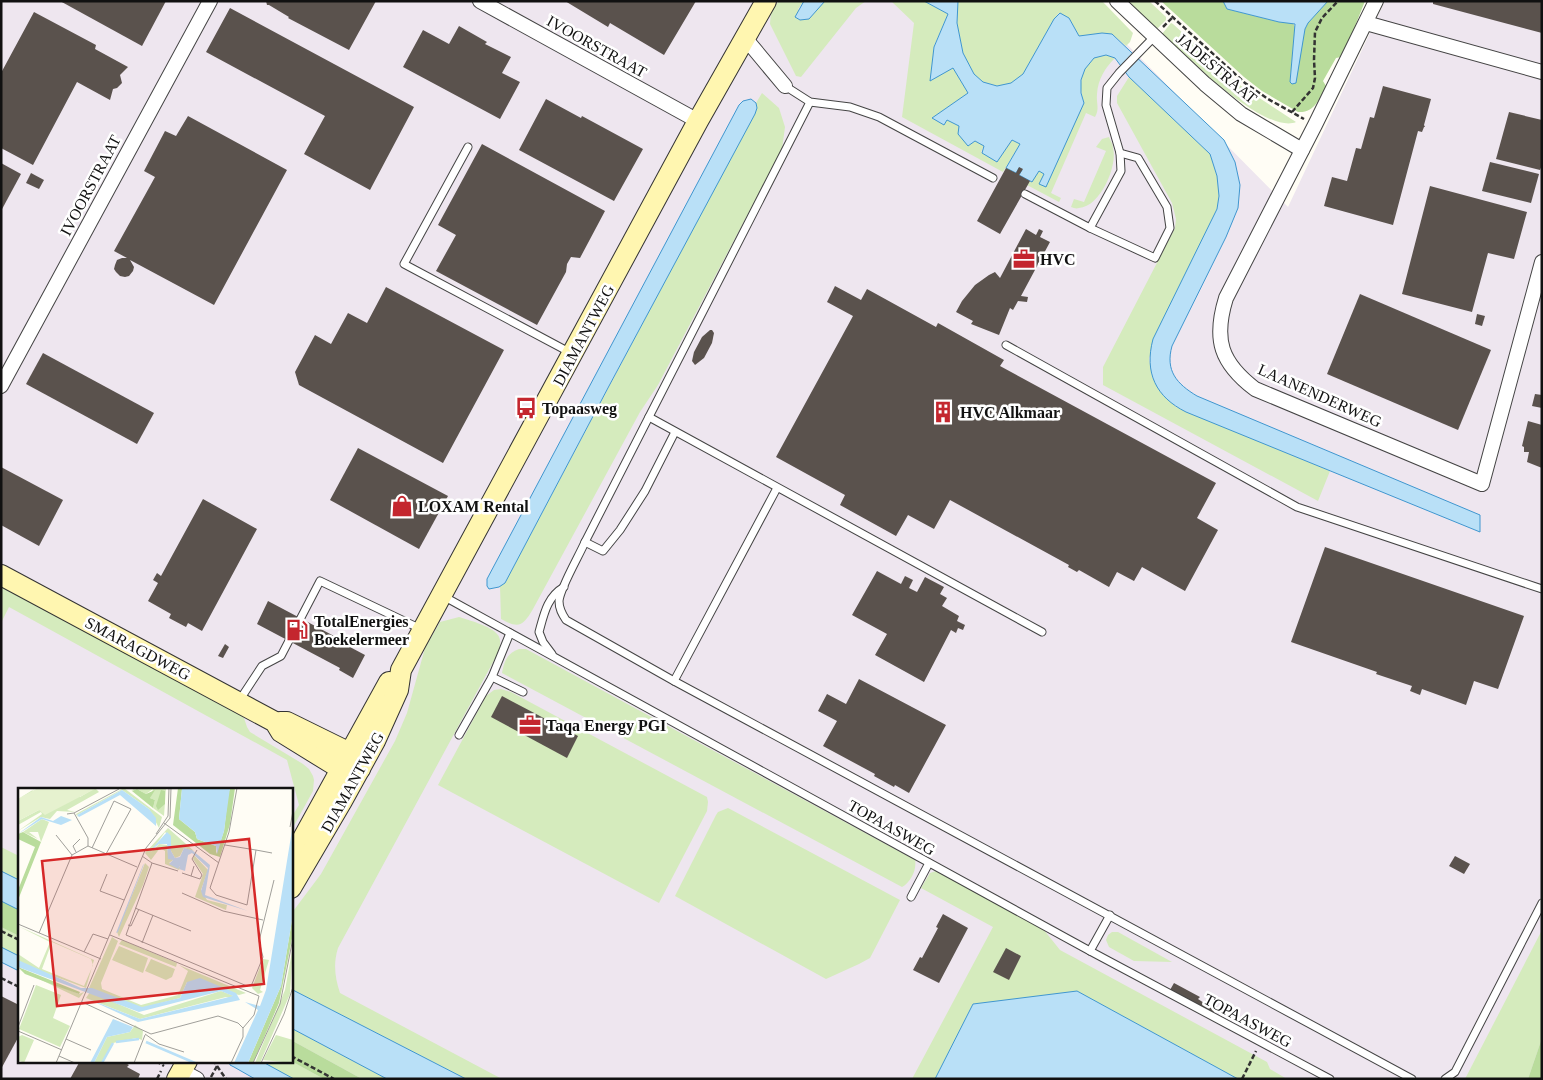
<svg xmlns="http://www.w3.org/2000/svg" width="1543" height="1080" viewBox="0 0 1543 1080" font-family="Georgia,serif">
<rect width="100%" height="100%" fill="#fffdf5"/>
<path fill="#eee6ef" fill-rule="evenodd" d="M1 1H1084L1288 207 1385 1H1542V1079H1ZM19 789H291V1061H19Z"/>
<g fill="#d5ebbd">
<path d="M779 1H804L798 9 809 19 825 1H866L856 8 801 77 796 76 770 24 771 11Z"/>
<path d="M891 1H924L948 14 934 46 930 80 953 68 968 93 932 118 944 125 947 119 959 126 968 146 975 141 984 145 981 152 997 162 1012 140 1020 144 1003 172 902 117 914 23Z"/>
<path d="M958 1H1102L1133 33 1130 42 1126 46 1112 34 1102 33 1079 36 1069 18 1059 13 1054 19 1023 74 1012 83 997 86 983 82 974 74 963 53 957 23Z"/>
<path d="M1128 1H1149L1166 17V20L1157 29Z"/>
<path d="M1171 23 1173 24 1241 86 1296 122C1266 135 1183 55 1162 34Z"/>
<path d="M1106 55 1115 58C1105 68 1098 79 1097 94 1096 103 1100 109 1095 117L1086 113 1051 193 1061 198 1059 202 1027 185 1030 181H1032L1039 170 1044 174 1084 103C1079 89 1079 68 1094 58 1097 56 1102 56 1106 55Z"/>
<path d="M1129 77 1210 154 1217 176 1219 196 1217 209 1149 358 1152 377 1176 407 1330 471 1318 501 1103 385V367L1175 228 1176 219 1172 203 1117 103V96Z"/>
<path d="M762 93 779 108 785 127 782 149 658 385 640 412 533 609C523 626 519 629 501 619L500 586 505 583 757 108 756 103Z"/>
<path d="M1109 137C1110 140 1113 144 1113 148 1118 166 1100 207 1079 208 1076 209 1074 208 1071 207L1074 199 1084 202 1106 151 1096 147 1102 139Z"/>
<path d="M1 585 234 709 244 718 247 727 250 732 303 764 309 769 313 776 314 780 313 791 291 831V818L299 805 287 760 9 607 1 623Z"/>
<path d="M459 617C468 620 491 626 497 634 502 639 500 647 498 653L338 948C333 964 335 978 340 993L502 1079H466L291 989V914L321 874 395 741 407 713 425 648 440 622Z"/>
<path d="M519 649H526L915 860C917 869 911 882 902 887L502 673C504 662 507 653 519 649Z"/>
<path d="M501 689 511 692 707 797 708 802 707 811 659 903 438 785 486 696 494 690Z"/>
<path d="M728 808 900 900 870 958 859 964 826 979 675 896 716 815 718 812Z"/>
<path d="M1 847 19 856V880L1 871Z"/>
<path d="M936 871 1044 930 1060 950 1267 1062 1270 1069 1287 1079H1238L1077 991 973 1004 935 1079H912L993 927 921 888 930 873Z"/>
<path d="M1 927 19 936V956L1 947Z"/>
<path d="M1542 930V1038L1528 1079H1465Z"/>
<path d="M1112 932H1118L1172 962 1134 961 1109 947 1106 940 1108 935Z"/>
<path d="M291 1028 387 1079H362L291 1040Z"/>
<path d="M261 1061H291L324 1079H294Z"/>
</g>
<g fill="#b9dc9c">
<path d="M1161 1H1223L1227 9 1279 22 1293 23 1295 27 1290 82 1292 84 1305 29 1308 23 1328 1H1365L1350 39 1341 57 1336 58 1323 81 1326 86C1319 99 1315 113 1298 112L1262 91 1244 77Z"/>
<path d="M1 901 19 910V936L1 927Z"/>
<path d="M1542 1038V1079H1528Z"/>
<path d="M291 1040 362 1079H324L291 1061Z"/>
</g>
<g fill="#b9e0f7" stroke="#3f96cf">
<path d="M804 1H825L809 19 800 20 795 17Z"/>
<path d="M924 1H958L957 23 963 53 974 74 983 82 997 86 1011 83 1023 74 1054 19 1060 13 1069 18 1079 36 1102 33 1112 34 1224 140 1235 162 1240 185 1238 208 1226 237 1172 346C1165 371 1177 384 1197 396L1480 515V532L1186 412C1156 397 1144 373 1153 339L1217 209 1219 196 1217 176 1210 154 1129 77 1115 58 1106 55 1094 58 1085 69 1081 80V93L1084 103 1046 187 1039 184 1044 174 1039 171 1032 182 1019 175 1022 170 1019 168 1016 173 1006 168 1020 144 1012 140 997 162 982 153 984 146 975 141 968 146 958 134 959 126 947 120 944 125 932 118 968 93 953 68 930 81 934 47 948 14Z"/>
<path d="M1223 1H1328L1308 23 1305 29 1296 83 1292 84 1290 82 1295 24 1279 22 1227 9Z"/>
<path d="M751 99 756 103 757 108 755 114 609 386 505 583 499 587 489 589 487 586V579L739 105 743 101Z"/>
<path d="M1 871 19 880V910L1 901Z"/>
<path d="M1 947 19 956V971L1 962Z"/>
<path d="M291 989 466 1079H387L291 1028Z"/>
<path d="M1077 991 1238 1079H935L973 1004Z"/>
<path d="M229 1061H261L294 1079H255L234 1067 230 1065Z"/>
</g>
<g fill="#5a524d">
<path d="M60 1H166L142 46Z"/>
<path d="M266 1H376L349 50 288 18 289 17 269 5H267Z"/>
<path d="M565 1H696L664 55 610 23 608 27Z"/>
<path d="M1433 1H1542V33L1433 4Z"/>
<path d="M230 8 414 107 370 190 304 154 325 116 206 52Z"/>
<path d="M34 12 96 45 95 49 128 67 120 75 122 83 117 88 113 89 110 100 77 82 33 165 1 148V73Z"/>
<path d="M459 26 487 42 485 44 511 57 502 73 520 82 500 119 403 67 423 30 449 44Z"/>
<path d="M1383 86 1431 99 1424 125 1425 127H1424L1422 132 1418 131 1393 225 1324 206 1332 177 1347 181 1356 148 1361 149 1370 117 1374 118Z"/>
<path d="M546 99 581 118 582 116 643 149 614 201 519 150Z"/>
<path d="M1509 112 1542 120V165L1540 170 1496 159Z"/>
<path d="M188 116 287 170 214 305 130 260 134 267 133 271 129 276 125 277 120 276 116 272 114 269 115 265 117 260 122 258H127L114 251 155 177 144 171 165 131 176 136Z"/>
<path d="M482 144 605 211 580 258 571 257 567 264 566 272 537 325 436 271 456 235 438 225Z"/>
<path d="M1490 162 1539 174 1531 203 1482 191Z"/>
<path d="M1 163 21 174 1 211Z"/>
<path d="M1019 167 1023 169 1019 175 1030 181 1000 234 977 221 1006 168 1016 173Z"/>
<path d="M31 173 44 180 39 189 26 183Z"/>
<path d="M1430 186 1527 212 1514 259 1488 253 1472 312 1402 294Z"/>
<path d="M1026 229 1036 235 1039 229 1043 231 1040 237 1050 242 1021 296 1028 297 1027 302 1018 301 1013 310 1010 308 999 335 971 324 973 321 956 312 962 301 975 285 989 275 995 272 1000 278Z"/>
<path d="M835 286 861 300 867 289 936 327 938 323 1004 360 1000 366 1216 483 1197 518 1218 530 1185 591 1142 567 1134 581 1117 572 1109 587 1079 570 1077 572 1068 567 1069 565 950 500 934 529 908 515 896 536 840 505 845 495 776 457 853 316 827 302Z"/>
<path d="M386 287 504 350 443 463 299 385 295 372 315 335 331 344 348 313 367 323Z"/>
<path d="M1360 294 1491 350 1458 430 1327 374Z"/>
<path d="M1477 314 1485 316 1482 326 1475 324Z"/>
<path d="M710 330H712L714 333 712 343 704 358 695 365 692 361 694 352 702 337Z"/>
<path d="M43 353 154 413 137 444 26 384Z"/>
<path d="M1535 394 1542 395V408L1532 406Z"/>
<path d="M1528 421 1542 425V468L1527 462 1529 452H1524V447L1522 446Z"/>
<path d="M358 448 448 496 419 549 330 500Z"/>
<path d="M1 467 63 500 39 546 1 525Z"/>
<path d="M203 499 257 529 202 631 188 623 186 627 169 618 171 614 148 601 158 583 153 580 157 573 161 576Z"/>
<path d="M1325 547 1524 616 1498 689 1474 681 1466 705 1422 689 1420 695 1410 691 1412 686 1376 674 1377 672 1291 642Z"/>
<path d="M877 571 901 584 905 576 913 580 909 588 917 592 925 577 944 587 940 594 947 598 942 606 959 616 957 621 965 625 963 630 958 628 956 633 951 630 924 682 875 655 887 634 852 615Z"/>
<path d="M268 601 334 636 333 638 365 655 353 678 339 670 340 668 257 624Z"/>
<path d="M225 644 229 647 223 658 218 656Z"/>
<path d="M859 679 946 725 909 793 895 785 894 787 874 776 875 774 823 746 837 721 818 711 827 694 846 704Z"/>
<path d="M502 696 578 736 567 758 491 717Z"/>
<path d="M1455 856 1470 864 1464 874 1449 866Z"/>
<path d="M943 914 968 928 939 983 913 970 920 957 922 958 938 928 936 927Z"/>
<path d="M1006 948 1021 956 1009 980 993 972Z"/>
<path d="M1174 983 1200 997 1198 999 1204 1003 1206 1000 1217 1006 1213 1013 1170 990Z"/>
<path d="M1 996 19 1005V1036L1 1069Z"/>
<path d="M80 1061H122L129 1065 127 1067 140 1074 138 1079H70Z"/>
</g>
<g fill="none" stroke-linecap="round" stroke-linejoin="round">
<g stroke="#444" stroke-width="9">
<g id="lane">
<path d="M785 86 810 102 850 107 879 117 993 178"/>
<path d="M810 102 585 542C579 556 560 588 559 601 559 609 562 614 566 620L674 681 1412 1079"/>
<path d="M468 147 404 264 571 353"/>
<path d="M1025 194 1090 228 1121 171 1120 153 1106 105 1107 88 1119 73 1154 37"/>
<path d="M1090 228 1155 258 1170 228 1167 207 1138 158 1120 153"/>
<path d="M1006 345 1297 507 1542 589"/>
<path d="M649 417 1042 632"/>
<path d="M585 542 603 551 620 530 645 491 675 432"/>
<path d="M443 596 1090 951 1330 1079"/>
<path d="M510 633 492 677 523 692"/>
<path d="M552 654 543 642 539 632C544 614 547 597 564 587"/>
<path d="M674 681 777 488"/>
<path d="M239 701 262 666 281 656 320 581 421 629"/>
<path d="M459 735 492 677"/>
<path d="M911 897 929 863"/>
<path d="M1090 951 1110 915"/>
<path d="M1445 1079 1455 1072 1542 903"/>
</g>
</g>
<g stroke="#444" stroke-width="16">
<g id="street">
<path d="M480 1 698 121"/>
<path d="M1117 1 1205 84 1241 114 1302 150"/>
<path d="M1376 1 1315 125 1226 298C1213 340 1221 363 1255 389L1482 484 1542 262"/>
<path d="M1366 23 1542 72"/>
<path d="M745 38 785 86"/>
<path d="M1 386 210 1"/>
<path d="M182 1071 197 1079"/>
</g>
</g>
<g stroke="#333" stroke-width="22">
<g id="secondary">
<path d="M1 575 275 722 281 732 341 769H360"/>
<path d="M280 722H287L350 753 356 763"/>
<path d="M291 860 389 682"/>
<path d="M291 888 342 801 375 741 398 690 401 670 698 121 766 1"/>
<path d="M177 1079 187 1061"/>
</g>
</g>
<g stroke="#333" stroke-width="2.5" stroke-dasharray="5 2.5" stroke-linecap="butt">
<path d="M1155 1 1245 83 1268 99 1304 119"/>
<path d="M1163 27 1172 18"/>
<path d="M1292 112 1313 88 1315 78 1314 60 1315 32 1322 18 1338 1"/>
<path d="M1 931 19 940"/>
<path d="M1 978 19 987"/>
<path d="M291 1056 334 1079"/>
<path d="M156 1061 164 1066"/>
<path d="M217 1066 226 1079"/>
<path d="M211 1077 217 1066 214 1061"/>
<path d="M157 1079 161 1071"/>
<path d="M1242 1079 1256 1051"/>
</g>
<use href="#lane" stroke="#fff" stroke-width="7"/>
<use href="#street" stroke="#fff" stroke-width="14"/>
<use href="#secondary" stroke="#fff6b0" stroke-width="20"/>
</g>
<defs>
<g id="office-bare" transform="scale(1.725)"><path d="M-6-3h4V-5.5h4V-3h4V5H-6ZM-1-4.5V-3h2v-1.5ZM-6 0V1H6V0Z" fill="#c4262e" stroke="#fff" stroke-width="2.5" paint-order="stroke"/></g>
<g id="bus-bare" transform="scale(1.725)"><path d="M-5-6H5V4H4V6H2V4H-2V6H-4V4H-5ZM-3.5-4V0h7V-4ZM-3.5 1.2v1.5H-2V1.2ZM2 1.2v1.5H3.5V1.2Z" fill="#c4262e" stroke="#fff" stroke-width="2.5" paint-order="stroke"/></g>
<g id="building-bare" transform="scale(1.725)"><path d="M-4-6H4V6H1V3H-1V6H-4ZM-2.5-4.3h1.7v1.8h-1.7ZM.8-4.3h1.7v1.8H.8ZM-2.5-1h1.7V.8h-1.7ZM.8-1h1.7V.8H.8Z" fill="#c4262e" stroke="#fff" stroke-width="2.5" paint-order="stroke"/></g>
<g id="shop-bare" transform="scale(1.725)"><path d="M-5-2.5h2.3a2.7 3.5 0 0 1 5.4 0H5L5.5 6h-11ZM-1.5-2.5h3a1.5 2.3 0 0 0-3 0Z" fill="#c4262e" stroke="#fff" stroke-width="2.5" paint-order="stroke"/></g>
<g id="fuel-bare" transform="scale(1.725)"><path d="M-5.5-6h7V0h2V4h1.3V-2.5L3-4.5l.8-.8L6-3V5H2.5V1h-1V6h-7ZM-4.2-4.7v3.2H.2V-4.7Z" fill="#c4262e" stroke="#fff" stroke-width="2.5" paint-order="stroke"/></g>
</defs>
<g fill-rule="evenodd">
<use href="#office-bare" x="1024" y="259"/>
<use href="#bus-bare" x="526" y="408"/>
<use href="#building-bare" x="943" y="412"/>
<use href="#shop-bare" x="402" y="506"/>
<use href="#fuel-bare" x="297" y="630"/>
<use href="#office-bare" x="530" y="725"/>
</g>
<g text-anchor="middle" stroke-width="5" stroke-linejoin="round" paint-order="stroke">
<g font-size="16" fill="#111" stroke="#fff">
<text transform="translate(597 46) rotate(29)" y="6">IVOORSTRAAT</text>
<text transform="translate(1217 68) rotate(40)" y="6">JADESTRAAT</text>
<text transform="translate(90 185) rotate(-62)" y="6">IVOORSTRAAT</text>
<text transform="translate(583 335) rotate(-62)" y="6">DIAMANTWEG</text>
<text transform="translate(1320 395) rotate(24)" y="6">LAANENDERWEG</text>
<text transform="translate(138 648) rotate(28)" y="6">SMARAGDWEG</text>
<text transform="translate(352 782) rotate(-61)" y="6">DIAMANTWEG</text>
<text transform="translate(892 827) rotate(29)" y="6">TOPAASWEG</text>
<text transform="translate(1248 1020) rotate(28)" y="6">TOPAASWEG</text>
</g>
<g font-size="16" font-weight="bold" fill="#111" stroke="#fff" text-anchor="start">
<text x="1040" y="265">HVC</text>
<text x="542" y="414">Topaasweg</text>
<text x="960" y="418">HVC Alkmaar</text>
<text x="418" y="512">LOXAM Rental</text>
<text x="314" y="627">TotalEnergies<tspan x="314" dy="18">Boekelermeer</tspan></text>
<text x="546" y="731">Taqa Energy PGI</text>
</g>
</g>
<g transform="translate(18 788)">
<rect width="275" height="275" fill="#fffdf5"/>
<path d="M18 0 14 3 54 0 62 9 77 0 81 4 49 22 57 24 39 23 32 31 23 29 0 43 24 26 23 24 0 37V33L21 22 12 5 0 11ZM106 0 144 29 141 40 131 21 104 2 59 27 60 30 58 26ZM117 0H148L146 28 135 20 137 12 132 10 135 1 128 6 119 1 113 3ZM24 31 31 34 23 54 20 44H11L20 51 5 44ZM150 40 176 63 166 60 162 68 157 70 153 63V50L147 44 133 64 141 56 149 57 150 66 155 72 151 75 160 80 163 78 161 82 147 76V63L142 60 133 72 127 65ZM176 67 190 82 183 102 189 112 209 117 208 122 177 109 185 86 175 71ZM127 75 131 79 125 97 101 149 99 144ZM0 138 76 172 68 200 11 179 0 172V166L21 180 32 154ZM34 154 73 171 75 177 66 198 24 181ZM94 149 100 153 83 195 84 201 123 217 160 207 170 183 161 177 228 205 221 207 169 194 162 210 124 220 71 200ZM104 152 159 175 158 179 101 156ZM101 158 130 170 125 185 94 172ZM275 158 272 206 242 275H237L267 202ZM133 171 157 181 154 189 148 192 127 183ZM245 171 251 172 242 202 245 204 240 206 234 200ZM0 181 61 206 66 204 61 210ZM18 197 43 207 35 230 52 238 42 259 1 241ZM203 203 216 208 215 211 208 209 122 231 68 210 72 204 126 227ZM117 237 125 243 124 252 118 250 95 255 84 275H76L89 249 112 244ZM4 247 16 252 6 275 0 272V249ZM258 247 275 252V275L245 272Z" fill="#d5ebbd" fill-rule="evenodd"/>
<path d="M160 0 164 1 161 31 177 44 179 51 198 58V66L206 43 210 7 212 0H217L212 36 202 69 192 66 155 37ZM119 1 128 6 137 2 132 10 137 12 135 20 114 3ZM143 2 147 3V16L140 22 138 18ZM5 44 23 54 0 112V102L17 59 0 51V46ZM275 126V146L261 215 235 275H230L263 198ZM0 179 62 204 61 206 33 196 7 186Z" fill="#b9dc9c"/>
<path d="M20 0H77V1L27 27 21 22 0 33V11Z" fill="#e6f2cf"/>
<path d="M164 0H212L206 43 199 66 198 58 179 51 177 44 161 31ZM104 2 131 21 138 30V38L102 7 61 29 59 27ZM43 28 54 32 43 37 24 31 0 46 23 29 35 33ZM275 36V126L263 198 230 275H216L240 222 227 214 242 218 248 202ZM149 44 153 48V63L157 70 162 69 166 60 174 62 192 77 187 107 230 123 185 109 183 103 190 80 174 65 170 67 167 83 161 81 162 78 160 81 151 76 155 72 150 71 149 56H141L131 64ZM126 76 100 144 98 145 125 77ZM0 172 63 200H74L124 219 162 210 169 194 182 190 218 205 222 212 120 234 70 211 122 231 215 208 203 203 121 224 0 179ZM95 231 115 239 112 244 89 249 76 275H72Z" fill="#b9e0f7"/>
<path fill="none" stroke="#b9e0f7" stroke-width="2.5" d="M98 254 121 251M128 254 177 275M84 275 95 255"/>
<path fill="none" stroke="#a09f9a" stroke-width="1" d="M56 25 70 50V58M49 26 56 25 101 1M146 35 201 75M272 39 275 23M138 46 150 28 151 0M38 47 54 67M207 57 238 62 229 117 198 107 192 100 211 44 219 0M70 58 119 79M74 60 96 13 113 21 88 66M238 62 254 65M58 64 55 58 62 51M124 68 134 75 160 83M134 75 108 147 229 198 234 196 245 169 241 153 256 92M164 85 173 88 176 78M89 86 82 103 106 112M173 88 182 91 184 87 174 71 179 62M164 105 205 123 245 132M117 120 173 143M0 136 83 171M110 137 113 138 121 121M21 145 54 67 70 58M92 147 241 208 236 227 225 240M124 155 135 127M66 164 75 146 90 151M64 214 133 246 200 228 220 235 225 240M0 239 16 197M0 243 44 262M127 246 141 256 166 264M48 251 73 262M41 268 57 275M38 275 128 60 152 30 153 0M116 275 127 247M213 275 225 249V240M235 275 262 216 275 150M243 275 266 226 275 199"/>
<path fill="#d62828" fill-opacity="0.15" stroke="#d62828" stroke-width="2.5" d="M231 51 246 196 39 218 24 73Z"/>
<rect width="275" height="275" fill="none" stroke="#111" stroke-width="2.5"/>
</g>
<rect width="1543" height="1080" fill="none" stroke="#111111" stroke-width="5"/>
</svg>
